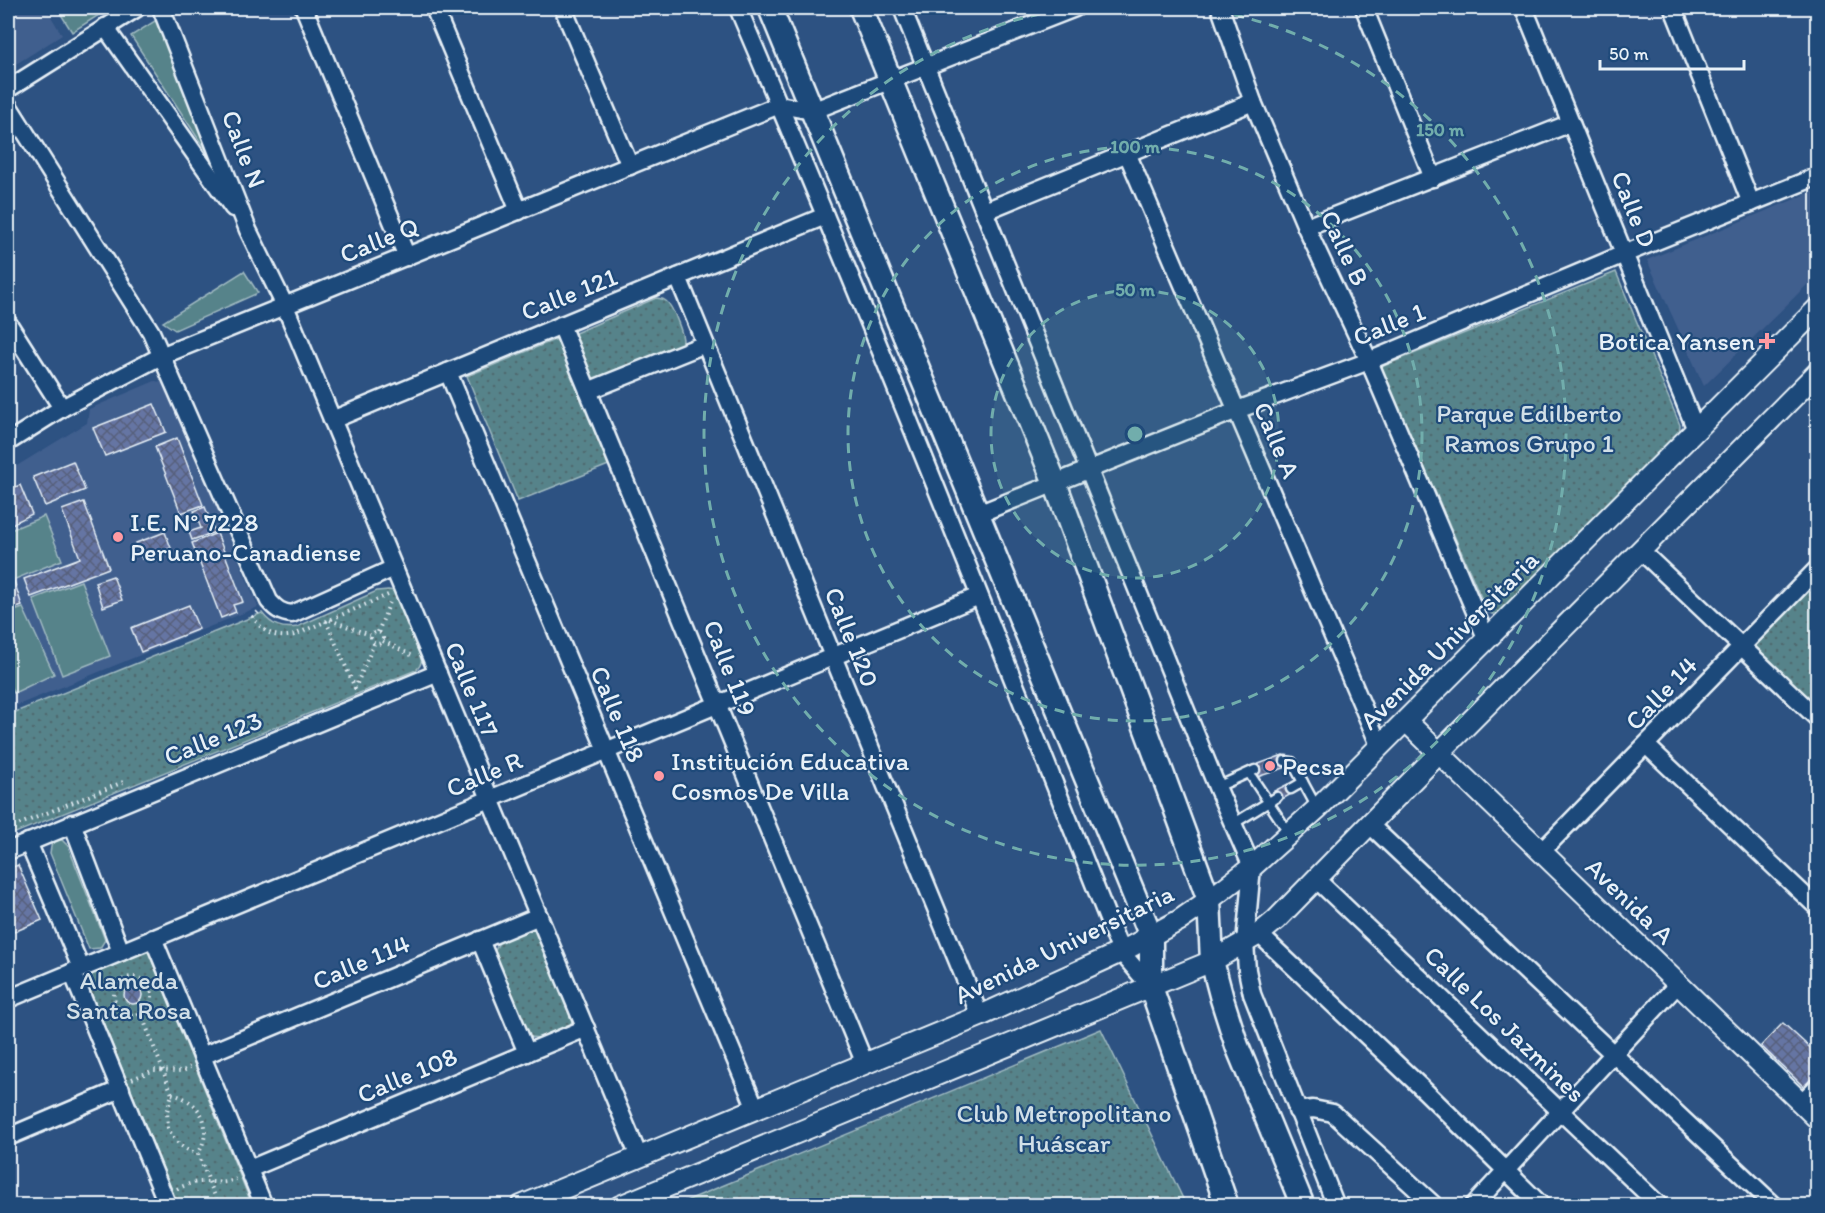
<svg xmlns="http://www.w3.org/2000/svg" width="1825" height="1213" viewBox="0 0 1825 1213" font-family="Itim,sans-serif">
<defs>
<pattern id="park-dots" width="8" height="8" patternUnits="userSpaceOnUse" patternTransform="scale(1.5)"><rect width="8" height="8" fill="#57838a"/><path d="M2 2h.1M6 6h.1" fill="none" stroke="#506b70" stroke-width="1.8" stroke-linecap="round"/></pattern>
<pattern id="building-cross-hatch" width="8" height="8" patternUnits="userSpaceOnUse" patternTransform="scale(1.5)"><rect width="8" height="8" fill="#6574a3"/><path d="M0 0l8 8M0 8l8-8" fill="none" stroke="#57607b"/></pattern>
</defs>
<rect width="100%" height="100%" fill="#2d5282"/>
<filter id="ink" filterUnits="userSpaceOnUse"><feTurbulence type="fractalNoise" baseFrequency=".0167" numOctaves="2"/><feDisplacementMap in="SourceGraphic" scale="12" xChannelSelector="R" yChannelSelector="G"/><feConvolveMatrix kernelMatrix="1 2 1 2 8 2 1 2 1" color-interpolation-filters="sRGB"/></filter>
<g filter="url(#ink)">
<g fill="#415f8e">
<path d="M8 8H46L62 35 8 69Z"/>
<path d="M1817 190V275L1704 386 1647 260Z"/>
<path d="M155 381 165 383 258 607 8 709V466L15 467 87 423 89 409Z"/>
</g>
<g fill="#57838a" stroke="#a0bac1" stroke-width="1.5">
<path d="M57 8H110L72 32Z"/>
<path d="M158 19 220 172 131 36Z"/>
<path d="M244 271 258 293 175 330 163 322Z"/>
<path d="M44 516 62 560 8 582V531Z"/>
<path d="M81 581 110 656 62 675 33 599Z"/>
<path d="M23 608 54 674 14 693 8 682V613Z"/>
<path d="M57 839 62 840 68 846 102 932 105 940 100 948 89 949 50 853 52 841Z"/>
</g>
<g fill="url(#park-dots)" stroke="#a0bac1" stroke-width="1.5">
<path d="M1616 272 1680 425 1679 435 1505 609 1498 614H1492L1487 611 1381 367Z"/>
<path d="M656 298C660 299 662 298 666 301 673 306 684 335 683 343L597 380 592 379 573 334Z"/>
<path d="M559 338 611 464 518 501 467 376Z"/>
<path d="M1817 580V714L1751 648Z"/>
<path d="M388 590 395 591 399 596 421 652C422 660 422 665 416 670L8 836V715L262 613C272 626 282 629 297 627L377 591Z"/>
<path d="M532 929 539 932 574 1017 570 1025 539 1038 531 1037 528 1034 494 953 499 942Z"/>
<path d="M148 951 252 1205H178L84 976Z"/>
<path d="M1101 1029 1186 1205H676Z"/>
</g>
<g fill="url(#building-cross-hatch)" stroke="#e8f1f8" stroke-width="1.5">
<path d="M154 404 166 432 105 456 93 428Z"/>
<path d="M177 438 203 505 181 513 155 447Z"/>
<path d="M73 461 85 490 45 506 33 477Z"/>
<path d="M20 485 32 514 8 526V490Z"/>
<path d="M84 502 109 568 31 597 24 579 80 558 62 510Z"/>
<path d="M205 507 215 532 192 540 189 532 201 528 194 511Z"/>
<path d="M165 532 171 548 142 559 136 543Z"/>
<path d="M217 533 243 602 233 605 236 612 221 618 192 543Z"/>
<path d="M113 576 122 600 103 607 95 582Z"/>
<path d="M14 581 22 606 8 611V583Z"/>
<path d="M189 605 199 629 141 652 131 628Z"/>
<path d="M1283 755 1287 767 1257 777 1253 766Z"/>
<path d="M1288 784 1293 793 1279 801 1274 791Z"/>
<path d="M18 865 42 920 14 932 8 917V869Z"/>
<circle cx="133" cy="995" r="9"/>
<path d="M1783 1023 1818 1055V1073L1804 1087 1761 1046Z"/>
</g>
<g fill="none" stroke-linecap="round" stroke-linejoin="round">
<g stroke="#e8f1f8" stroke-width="13">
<g id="service">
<path d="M1285 761 1292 762 1317 808"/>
<path d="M1249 773 1289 833"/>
<path d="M1217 787 1255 770"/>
<path d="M1291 789 1303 782"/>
<path d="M1233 824 1277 797"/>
</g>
</g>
<g stroke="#e8f1f8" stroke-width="21">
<g id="minor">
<path d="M161 8 248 230 285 306 639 1157"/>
<path d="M304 8 407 257"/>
<path d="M434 8 519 211"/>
<path d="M563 8 630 166"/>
<path d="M738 8C871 320 996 636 1121 952L1151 987"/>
<path d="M902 8 1217 787 1252 867 1245 943 1247 970 1252 994 1336 1206"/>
<path d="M1220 8 1253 102 1306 227 1369 361 1487 640"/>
<path d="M1364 8 1433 178"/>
<path d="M1524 8 1696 430"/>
<path d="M1673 8 1751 203"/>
<path d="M105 27 233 208"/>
<path d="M8 89 137 8"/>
<path d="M8 105 151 332 269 601C276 609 281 613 292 614L394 568"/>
<path d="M1127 153 1380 747"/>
<path d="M985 211 1253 102"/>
<path d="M1306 227 1571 123"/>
<path d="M678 277 980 1016"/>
<path d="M8 323 62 408"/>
<path d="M561 325 865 1064"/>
<path d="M448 372 756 1109"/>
<path d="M588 391 705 344"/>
<path d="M332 420 825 216"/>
<path d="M8 442 62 408 161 356 779 105 812 111 1075 8"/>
<path d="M978 514 1237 410 1369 361 1624 254 1818 176"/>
<path d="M1640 550 1818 719"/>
<path d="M1646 745 1818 908"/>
<path d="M72 823 121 952"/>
<path d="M1369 824 1775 1206"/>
<path d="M28 842 81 968"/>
<path d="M8 851 438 673"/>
<path d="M1541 852 1818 568"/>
<path d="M1316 879 1660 1206"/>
<path d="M1259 934 1425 1091 1542 1206"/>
<path d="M153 938 264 1206"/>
<path d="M480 940 527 1053"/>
<path d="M72 972 168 1206"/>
<path d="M8 999 979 596"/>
<path d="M202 1056 539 916"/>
<path d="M1801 1103 1818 1086"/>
<path d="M1297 1111 1313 1109 1333 1113 1435 1206"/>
<path d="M8 1137 121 1089"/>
<path d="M249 1169 586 1028"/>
<path d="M1473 1206 1678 984"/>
</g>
</g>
<g stroke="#e8f1f8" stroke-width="24">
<g id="tertiary">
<path d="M1406 721 1818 1119"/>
<path d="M521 1206 980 1016 1121 952 1180 920 1209 900 1252 867 1318 808 1818 308"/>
<path d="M620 1206 1212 961 1259 934 1276 920 1439 753 1818 372"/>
</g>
</g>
<g stroke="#e8f1f8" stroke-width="27">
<g id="secondary">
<path d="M770 8 1151 936V987L1227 1206"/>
<path d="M861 8 1055 483 1209 900 1212 961 1222 999 1237 1046 1303 1206"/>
</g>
</g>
<g stroke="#e8f1f8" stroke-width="4" stroke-dasharray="1.5 4.5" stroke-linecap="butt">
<path d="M258 612 253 617C263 633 276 639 294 635L388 595"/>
<path d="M330 620 370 635"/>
<path d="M326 621 355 688 374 644"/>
<circle cx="377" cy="638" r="6"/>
<path d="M378 632 390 602"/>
<path d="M383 641 411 655"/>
<path d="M66 805 126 781"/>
<path d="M8 829 64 806"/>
<circle cx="133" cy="996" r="19"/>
<path d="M141 1013 172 1094 167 1111 168 1128 173 1137 180 1145 188 1150 198 1154"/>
<path d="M132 1079 154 1070 183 1071 190 1067"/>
<path d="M172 1094C202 1102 214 1126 198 1154L219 1206"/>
<path d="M177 1189C185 1185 193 1182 201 1182 214 1181 224 1185 236 1179"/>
</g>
<use href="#service" stroke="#1f4a7a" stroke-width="8"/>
<use href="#minor" stroke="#1f4a7a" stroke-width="16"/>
<use href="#tertiary" stroke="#1f4a7a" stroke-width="20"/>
<use href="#secondary" stroke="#1f4a7a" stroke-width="22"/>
</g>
</g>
<circle cx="1135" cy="434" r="144" fill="#71adac" fill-opacity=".12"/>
<g fill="none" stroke="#71adac" stroke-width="3" stroke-dasharray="10 8">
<circle cx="1135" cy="434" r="144"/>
<circle cx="1135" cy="434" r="287"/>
<path d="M1199 8A431 431 0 1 1 1071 8"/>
</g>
<g fill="#ff9aa2" stroke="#1f4a7a" stroke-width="2">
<path d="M1764 332h6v6h6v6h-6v6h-6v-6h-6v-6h6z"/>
<circle cx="118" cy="537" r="6"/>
<circle cx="1270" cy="766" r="6"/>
<circle cx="659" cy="776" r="6"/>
</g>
<g text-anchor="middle" stroke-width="4.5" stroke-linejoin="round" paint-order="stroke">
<g font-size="26" fill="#e8f1f8" stroke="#1f4a7a">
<text transform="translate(244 149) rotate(69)" y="9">Calle N</text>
<text transform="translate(1634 209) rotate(68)" y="9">Calle D</text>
<text transform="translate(379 240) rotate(-22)" y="9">Calle Q</text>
<text transform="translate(1345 248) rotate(65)" y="9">Calle B</text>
<text transform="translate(569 294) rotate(-22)" y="9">Calle 121</text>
<text transform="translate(1389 324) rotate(-22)" y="9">Calle 1</text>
<text transform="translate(1277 440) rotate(67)" y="9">Calle A</text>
<text transform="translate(852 637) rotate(68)" y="9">Calle 120</text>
<text transform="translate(1449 640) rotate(-45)" y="9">Avenida Universitaria</text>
<text transform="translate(730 668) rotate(68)" y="9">Calle 119</text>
<text transform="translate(472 689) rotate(67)" y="9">Calle 117</text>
<text transform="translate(1661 693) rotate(-46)" y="9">Calle 14</text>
<text transform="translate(618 714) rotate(67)" y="9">Calle 118</text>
<text transform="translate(213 738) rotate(-22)" y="9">Calle 123</text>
<text transform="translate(484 774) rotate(-23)" y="9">Calle R</text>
<text transform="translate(1630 901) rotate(44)" y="9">Avenida A</text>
<text transform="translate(1064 944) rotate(-26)" y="9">Avenida Universitaria</text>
<text transform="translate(361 962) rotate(-23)" y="9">Calle 114</text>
<text transform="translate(1505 1024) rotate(44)" y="9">Calle Los Jazmines</text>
<text transform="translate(407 1075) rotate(-23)" y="9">Calle 108</text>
</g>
<g font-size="26" fill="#e8f1f8" stroke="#1f4a7a" text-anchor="start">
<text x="1755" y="350" text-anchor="end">Botica Yansen</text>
<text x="130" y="531">I.E. N° 7228<tspan x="130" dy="30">Peruano-Canadiense</tspan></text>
<text x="671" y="770">Institución Educativa<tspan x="671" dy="30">Cosmos De Villa</tspan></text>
<text x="1282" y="775">Pecsa</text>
</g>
<g font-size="26" fill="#d2e0e8" stroke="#1f4a7a">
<text x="1529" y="422">Parque Edilberto<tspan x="1529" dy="30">Ramos Grupo 1</tspan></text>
<text x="129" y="989">Alameda<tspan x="129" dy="30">Santa Rosa</tspan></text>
<text x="1064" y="1122">Club Metropolitano<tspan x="1064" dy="30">Huáscar</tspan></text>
</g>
</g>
<circle cx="1135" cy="434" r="9" fill="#71adac" stroke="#1f4a7a" stroke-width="3"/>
<g font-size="18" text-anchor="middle" font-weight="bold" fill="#71adac" stroke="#1f4a7a" stroke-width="4.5" stroke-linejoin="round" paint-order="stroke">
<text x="1440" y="136">150 m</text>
<text x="1135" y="153">100 m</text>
<text x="1135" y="296">50 m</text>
</g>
<rect width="1825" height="1213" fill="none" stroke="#1f4a7a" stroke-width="30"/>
<rect x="15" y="15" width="1795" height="1183" fill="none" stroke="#e8f1f8" stroke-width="2" filter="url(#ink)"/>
<path d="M1600 60v9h144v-9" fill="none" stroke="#e8f1f8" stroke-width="3"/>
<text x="1609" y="60" font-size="18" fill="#e8f1f8" stroke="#1f4a7a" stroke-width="4.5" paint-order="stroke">50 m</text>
</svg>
